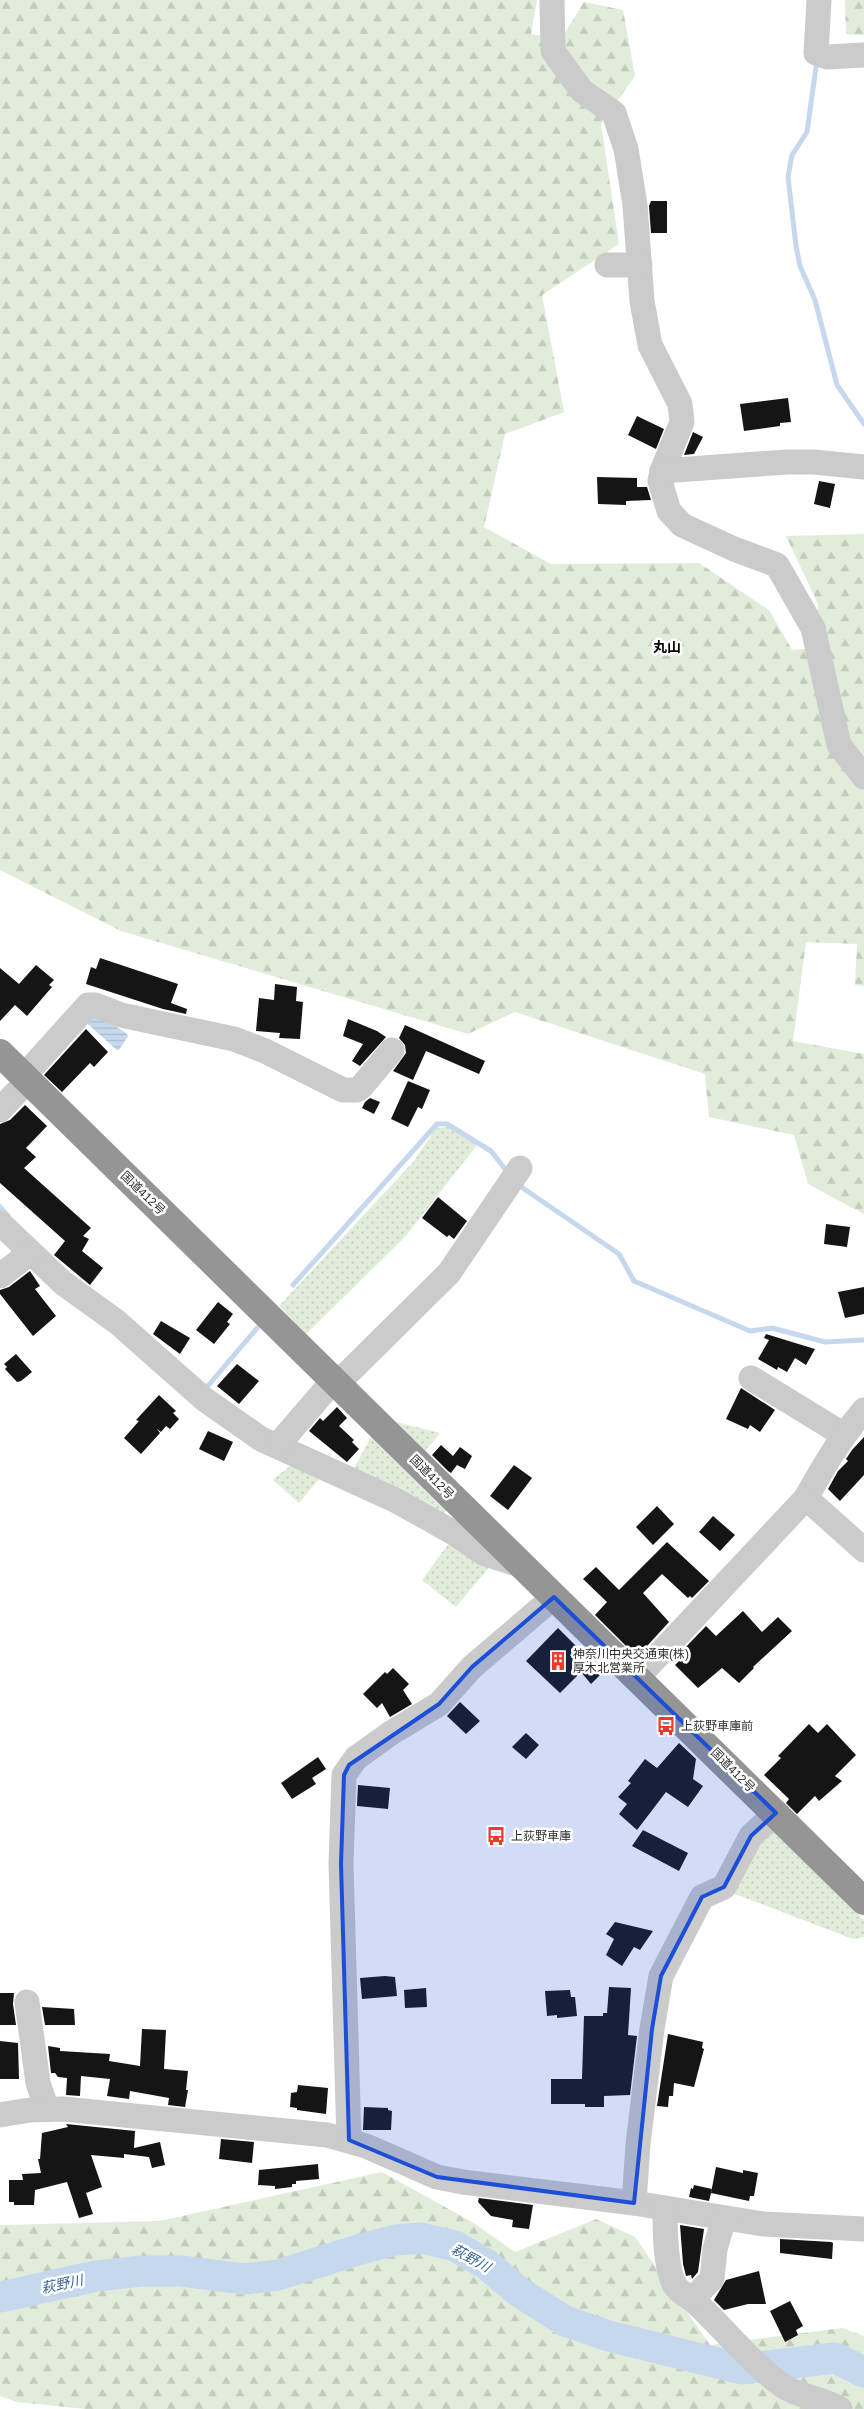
<svg xmlns="http://www.w3.org/2000/svg" width="864" height="2409" viewBox="0 0 864 2409" font-family="Arial,'Noto Sans JP',sans-serif">
<defs>
<pattern id="grass-dots" width="8" height="8" patternUnits="userSpaceOnUse" patternTransform="scale(1.25)"><rect width="8" height="8" fill="#e2ecdb"/><path d="M2 2h.1M6 6h.1" fill="none" stroke="#c2cbbc" stroke-width="1.8" stroke-linecap="round"/></pattern>
<pattern id="forest-firs" width="22" height="20" patternUnits="userSpaceOnUse" patternTransform="scale(1.25)"><rect width="22" height="20" fill="#e2ecdb"/><path d="M5 1l3.5 6h-7zM16 11l3.5 6h-7z" fill="#c2cbbc"/></pattern>
<pattern id="water-rules" width="6" height="5" patternUnits="userSpaceOnUse" patternTransform="scale(1.25)"><rect width="6" height="5" fill="#c6d8ed"/><path d="M0 2.5h6" fill="none" stroke="#aabacc"/></pattern>
</defs>
<rect width="100%" height="100%" fill="#fff"/>
<g fill="url(#grass-dots)">
<path d="M447 1127 477 1145 405 1237 306 1334 279 1306 414 1161 436 1128Z"/>
<path d="M396 1422 440 1433 425 1451Z"/>
<path d="M372 1435 447 1510 438 1519 352 1472Z"/>
<path d="M298 1459 325 1472 299 1503 273 1480Z"/>
<path d="M452 1539 491 1565 456 1607 422 1580Z"/>
<path d="M771 1829 864 1920V1937L853 1939 727 1891Z"/>
</g>
<g fill="url(#forest-firs)">
<path d="M0 0H537L531 34 561 39 584 2 623 10 635 76 601 124 619 244 542 295 564 412 505 434 484 527 551 564 699 563 769 610 792 650 817 648 818 604 786 536 864 534V986L855 985 857 944 806 942 793 1041 864 1054V1214L808 1184 794 1135 709 1117 705 1074 515 1012 468 1034 121 931 0 870Z"/>
<path d="M845 0H864V35L846 34Z"/>
<path d="M382 2172 472 2222 515 2252 596 2219 635 2237 710 2345 842 2328 864 2336V2409H86L17 2402 0 2396V2225L160 2221Z"/>
</g>
<path fill="url(#water-rules)" d="M93 1012 126 1033 128 1036 119 1050H117L81 1018Z"/>
<g fill="none" stroke-linecap="round" stroke-linejoin="round">
<g stroke="#c6d8ed" stroke-width="5">
<path d="M816 67 807 132 792 155 788 177 796 246 800 266 815 300 837 385 864 424"/>
<path d="M517 1184 619 1254 634 1281 750 1331 772 1328 825 1342 864 1340"/>
<path d="M0 1207 8 1216"/>
<path d="M293 1285 437 1124H447L491 1151 509 1174"/>
<path d="M203 1385 207 1387 258 1327"/>
</g>
<path stroke="#c6d8ed" stroke-width="31" d="M0 2297 96 2276 142 2271H181L245 2279 278 2275 361 2249 396 2240 421 2238 455 2246 486 2264 519 2292 565 2321 609 2336 742 2369 835 2358 864 2372"/>
</g>
<g fill="#151515">
<path d="M651 201H667V233H651L649 206Z"/>
<path d="M788 398 791 422 780 423V426L744 431 740 404Z"/>
<path d="M637 416 664 429 656 449 628 435Z"/>
<path d="M693 432 703 437 694 454 684 455Z"/>
<path d="M597 477 637 478V487H647L651 500 626 501V505L598 504Z"/>
<path d="M819 481 835 484 830 508 814 504Z"/>
<path d="M100 958 178 984 171 1003 187 1009 186 1014 163 1009 86 984 91 967 96 969Z"/>
<path d="M36 965 54 980 49 985 52 987 27 1016 15 1005 0 1021V968L19 984Z"/>
<path d="M275 984 297 987 296 1001 303 1002 300 1039 279 1038 280 1033 256 1031 259 998 274 1000Z"/>
<path d="M348 1019 377 1031 386 1037 360 1066 352 1061 363 1044 343 1036Z"/>
<path d="M405 1025 485 1061 479 1074 426 1051 413 1080 393 1071 406 1053 405 1045 399 1038Z"/>
<path d="M86 1029 108 1052 94 1067 90 1063 62 1092 44 1075Z"/>
<path d="M408 1081 430 1090 422 1109 418 1107 408 1127 391 1119Z"/>
<path d="M370 1098 380 1102 374 1114 362 1108 365 1102Z"/>
<path d="M25 1105 47 1126 26 1148 36 1157 24 1168 91 1228 83 1236 89 1239 82 1251 103 1268 90 1285 54 1255 65 1241 0 1183V1124L10 1120Z"/>
<path d="M438 1197 467 1221 454 1239 449 1235 447 1237 422 1218Z"/>
<path d="M826 1224 850 1227 847 1247 824 1244Z"/>
<path d="M30 1271 40 1286 35 1289 56 1316 33 1336 0 1294V1290L9 1287Z"/>
<path d="M864 1287V1314L845 1318 838 1292Z"/>
<path d="M218 1302 233 1314 227 1322 230 1324 214 1344 196 1330Z"/>
<path d="M161 1321 190 1338 180 1354 153 1334Z"/>
<path d="M766 1334 792 1342 815 1349 806 1365 795 1358 787 1372 778 1367 777 1370 758 1359 769 1340 764 1338Z"/>
<path d="M16 1354 32 1372 21 1381 17 1382 5 1369 7 1367 4 1364Z"/>
<path d="M237 1364 259 1381 239 1404 217 1386Z"/>
<path d="M741 1388 775 1410 760 1432 750 1425 748 1429 726 1419Z"/>
<path d="M159 1395 176 1411 173 1413 179 1419 170 1429 166 1426 161 1432 157 1429 160 1433 141 1454 124 1438 139 1421 136 1420Z"/>
<path d="M337 1407 347 1418 339 1426 354 1440 352 1442 359 1449 347 1462 309 1431 320 1418 323 1421Z"/>
<path d="M208 1431 233 1442 224 1461 199 1449Z"/>
<path d="M864 1437V1475L840 1501 828 1489 838 1471 848 1461 846 1459 852 1450Z"/>
<path d="M441 1445 453 1456 460 1447 472 1456 465 1469 457 1465 451 1473 448 1471 432 1455Z"/>
<path d="M514 1465 532 1478 508 1510 490 1496Z"/>
<path d="M657 1506 674 1524 653 1545 636 1527Z"/>
<path d="M713 1516 735 1535 720 1551 699 1532Z"/>
<path d="M667 1542 709 1581 692 1598 690 1596 688 1598 662 1574 643 1593 669 1622 637 1657 595 1615 607 1602 583 1579 596 1567 619 1590Z"/>
<path d="M743 1611 762 1632 778 1617 792 1631 753 1667 754 1668 739 1683 722 1668 698 1688 675 1665 687 1653 683 1650 706 1626 716 1636Z"/>
<path d="M558 1628 591 1661 590 1662 601 1674 591 1684 581 1672 560 1693 526 1661Z"/>
<path d="M393 1668 409 1684 403 1690 412 1704 390 1717 382 1703 377 1708 363 1694 385 1672 387 1674Z"/>
<path d="M460 1702 480 1721 466 1734 447 1716Z"/>
<path d="M809 1724 818 1733 827 1724 856 1755 835 1776 842 1781 819 1801 815 1796 797 1814 786 1803 789 1799 764 1775 781 1758 778 1756Z"/>
<path d="M526 1733 539 1745 526 1759 512 1747Z"/>
<path d="M679 1743 696 1759 693 1779 703 1786 688 1807 666 1792 637 1830 619 1814 627 1804 618 1797 631 1783 628 1781 645 1759 657 1768Z"/>
<path d="M318 1757 326 1769 312 1778 316 1784 292 1799 281 1783Z"/>
<path d="M358 1785 390 1788 388 1809 357 1806Z"/>
<path d="M643 1830 688 1853 679 1871 632 1846Z"/>
<path d="M615 1922 653 1931 640 1950 634 1947 622 1966 606 1955 614 1939 606 1934Z"/>
<path d="M385 1976 395 1977 397 1996 362 1999 360 1978Z"/>
<path d="M609 1987 631 1988 628 2035 637 2036 630 2095 604 2096V2107H585V2104H551V2079H582L584 2016H603V2013H607Z"/>
<path d="M426 1988 427 2007 405 2008 404 1990Z"/>
<path d="M570 1990 571 1997H575L577 2016 557 2018V2015L547 2016 545 1991Z"/>
<path d="M0 1993H14L13 2004 16 2025H0Z"/>
<path d="M42 2007 74 2009 75 2025H45Z"/>
<path d="M142 2029 166 2030 164 2069 188 2071 186 2090H188L185 2107 168 2105 169 2098 130 2091 129 2099 107 2096 110 2079 81 2076 80 2096 66 2095 67 2078 58 2077 55 2073H51L48 2046 60 2048V2051L110 2054 109 2061 140 2066Z"/>
<path d="M668 2034 703 2042 702 2048 704 2049 694 2087 674 2083 673 2096H669L668 2107 657 2106Z"/>
<path d="M0 2041 18 2043 19 2079H0Z"/>
<path d="M298 2085 328 2088 326 2114 297 2110V2108L290 2107 291 2093 297 2092Z"/>
<path d="M364 2107 388 2108V2110L392 2111 391 2130H363Z"/>
<path d="M66 2124 135 2131 134 2148 160 2142 165 2165 152 2168 149 2157 124 2154V2158L91 2155 102 2187 86 2193 93 2214 79 2218 67 2182 35 2190 34 2205H14V2202H9V2180H23L22 2174 41 2173 38 2159H40L42 2133 68 2127Z"/>
<path d="M221 2139 254 2142 252 2163 219 2159Z"/>
<path d="M318 2164 319 2179 296 2181V2184H292V2187L275 2189V2186L258 2185 259 2170Z"/>
<path d="M716 2167 743 2173V2170L758 2173 754 2196H750L749 2201 711 2193Z"/>
<path d="M694 2185 712 2189 709 2201 689 2197 691 2188 693 2189Z"/>
<path d="M479 2198 533 2205 529 2229 512 2227 513 2220 491 2216 478 2202Z"/>
<path d="M680 2225 704 2229 698 2272 692 2279 691 2275 686 2276 683 2264Z"/>
<path d="M780 2239 831 2242 833 2243 832 2259 780 2253Z"/>
<path d="M759 2271 766 2304H748L724 2310 714 2300 726 2280Z"/>
<path d="M790 2301 803 2326 796 2330 798 2335 785 2342 770 2311Z"/>
</g>
<g fill="none" stroke-linecap="round" stroke-linejoin="round">
<g stroke="#cbcbcb" stroke-width="25">
<path d="M552 0 553 51 582 91 614 113 626 149 635 205 642 301 650 345 680 404 682 422 662 471 660 481 669 511 682 525 734 549 777 565 813 628 839 745 864 777"/>
<path d="M819 0 816 53 827 57 864 55"/>
<path d="M607 265H640"/>
<path d="M662 471 787 462H814L864 467"/>
<path d="M24 1076 88 1005H95L121 1015 234 1039 265 1051 343 1090H357L362 1086 392 1050"/>
<path d="M0 1110 28 1080"/>
<path d="M0 1223 63 1283 117 1322 204 1399 261 1439 395 1500 454 1533 483 1553 523 1566"/>
<path d="M0 1276 30 1253"/>
<path d="M751 1378 844 1435"/>
<path d="M277 1446 334 1380 347 1374 449 1273 520 1168"/>
<path d="M806 1498C825 1464 839 1440 864 1410"/>
<path d="M637 1678 806 1498 864 1550"/>
<path d="M27 2002 38 2083 47 2109"/>
<path d="M0 2115 30 2110 63 2109 327 2135 366 2146 437 2177 463 2182 634 2203 763 2224 864 2229"/>
<path d="M349 2140 341 1864 344 1775 356 1758 391 1733 439 1704 472 1667 554 1597"/>
<path d="M634 2203 638 2144 652 2029 661 1976 702 1897 724 1887 751 1836 776 1813"/>
<path d="M665 2208C665 2229 665 2265 674 2284 680 2294 686 2294 694 2301 724 2328 749 2362 783 2386 797 2396 822 2398 840 2409"/>
<path d="M692 2299 712 2279 715 2249 724 2218"/>
</g>
<path stroke="#959595" stroke-width="28" d="M0 1053 864 1901"/>
</g>
<path fill="#1d4ed8" fill-opacity="0.2" stroke="#1d4ed8" stroke-width="4" stroke-linejoin="round" d="M554 1597 776 1813 751 1836 724 1887 702 1897 661 1976 652 2029 634 2203 437 2177 349 2140 341 1864 344 1775 349 1765 439 1704 472 1667Z"/>
<defs>
<g id="building-bare" transform="scale(1.5)"><path d="M-4-6H4V6H1V3H-1V6H-4ZM-2.5-4.3h1.7v1.8h-1.7ZM.8-4.3h1.7v1.8H.8ZM-2.5-1h1.7V.8h-1.7ZM.8-1h1.7V.8H.8Z" fill="#ed3928" stroke="#fff" stroke-width="2.5" paint-order="stroke"/></g>
<g id="bus-bare" transform="scale(1.5)"><path d="M-5-6H5V4H4V6H2V4H-2V6H-4V4H-5ZM-3.5-4V0h7V-4ZM-3.5 1.2v1.5H-2V1.2ZM2 1.2v1.5H3.5V1.2Z" fill="#ed3928" stroke="#fff" stroke-width="2.5" paint-order="stroke"/></g>
</defs>
<g fill-rule="evenodd">
<use href="#building-bare" x="558" y="1661"/>
<use href="#bus-bare" x="666" y="1726"/>
<use href="#bus-bare" x="496" y="1836"/>
</g>
<g text-anchor="middle" stroke-width="5" stroke-linejoin="round" paint-order="stroke">
<g font-size="12" fill="#2e2e2e" stroke="#fff">
<text transform="translate(143 1193) rotate(44)" y="4">国道412号</text>
<text transform="translate(432 1477) rotate(45)" y="4">国道412号</text>
<text transform="translate(733 1770) rotate(45)" y="4">国道412号</text>
</g>
<g font-size="12" fill="#2e2e2e" stroke="#fff" text-anchor="start">
<text x="573" y="1658">神奈川中央交通東(株)<tspan x="573" dy="14">厚木北営業所</tspan></text>
<text x="681" y="1730">上荻野車庫前</text>
<text x="511" y="1840">上荻野車庫</text>
</g>
<g font-size="14" font-weight="bold" fill="#000" stroke="#fff">
<text x="667" y="652">丸山</text>
</g>
<g font-size="14" font-style="italic" fill="#386294" stroke="#fff">
<text transform="translate(471 2258) rotate(29)" y="5">萩野川</text>
<text transform="translate(62 2284) rotate(-12)" y="5">萩野川</text>
</g>
</g>
</svg>
